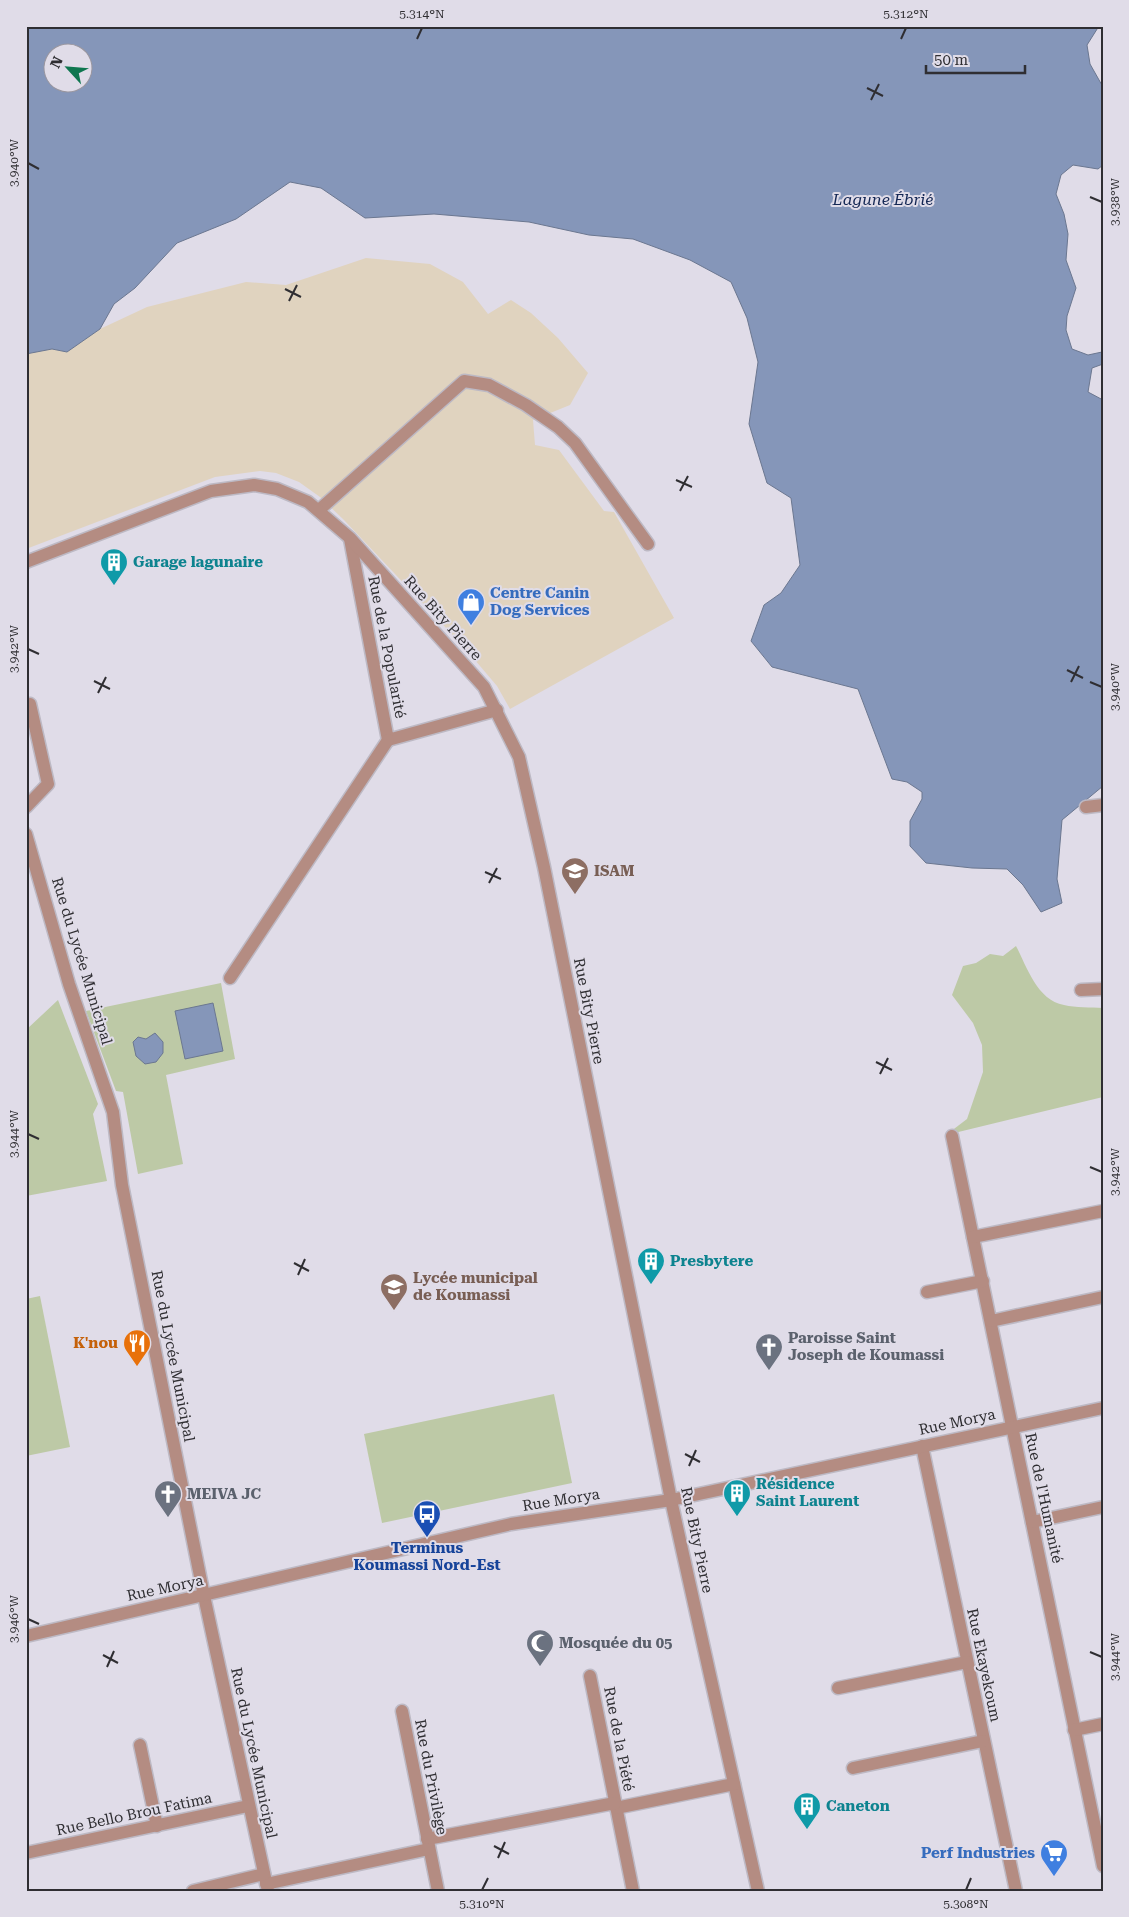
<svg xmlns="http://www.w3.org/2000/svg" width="1129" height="1917" viewBox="0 0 1129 1917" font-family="'Roboto Serif',serif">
<rect width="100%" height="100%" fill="#e0dce8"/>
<path fill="#e0d3bf" d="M366 258 430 264 463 282 488 314 511 300 531 313 558 338 588 373 570 405 533 420 535 445 559 450 604 511 614 512 674 618 510 709 497 686 463 646 344 520 320 497 299 482 276 473 260 471 215 477 26 549V354L52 349 67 352 100 329 147 307 246 282 286 285Z"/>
<g fill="#bdc9a6">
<path d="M1016 946C1027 967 1037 1000 1064 1005 1076 1008 1090 1007 1103 1008V1097L946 1135 967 1119 983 1072 982 1045 973 1023 952 995 963 966 976 963 990 954 1003 956Z"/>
<path d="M221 983 235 1059 166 1075 183 1164 138 1174 123 1092 116 1091 86 1011Z"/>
<path d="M58 1000 98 1104 93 1114 107 1181 26 1196V1030Z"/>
<path d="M40 1296 70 1447 26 1456V1299Z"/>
<path d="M554 1394 572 1483 382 1523 364 1434Z"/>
</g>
<g fill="#8596b9" stroke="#6b7790" fill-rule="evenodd">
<path d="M26 26H1099L1087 45 1090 64 1103 87V165L1098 169 1073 165 1061 175 1056 194 1064 214 1068 234 1066 260 1076 288 1067 316 1066 330 1072 349 1088 355 1102 352 1103 364 1092 368 1088 392 1103 400V786L1062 820 1057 879 1062 903 1041 912 1023 885 1007 869 972 868 926 863 910 846V821L922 799V792L907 782 892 779 858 689 772 667 751 641 764 605 781 593 800 565 791 498 767 483 749 424 758 362 747 318 731 282 690 260 633 239 589 235 529 222 434 214 365 218 321 188 290 182 236 219 177 243 135 288 114 304 100 329 67 352 52 349 26 354ZM52 52H82V82H52Z"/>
<path d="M213 1003 223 1051 185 1059 175 1011Z"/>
<path d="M155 1033 163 1042V1053L156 1062 145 1064 136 1056 133 1042 138 1037 146 1039Z"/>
</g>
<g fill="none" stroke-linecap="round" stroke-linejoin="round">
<g stroke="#bdb9c4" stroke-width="15">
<g id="minor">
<path d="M319 510 464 381 489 385 526 405 558 427 575 443 648 544"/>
<path d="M350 539 388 740 497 710"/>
<path d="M26 562 211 491 254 485 277 489 308 502 350 538 484 687 519 757 544 867 671 1500 758 1891"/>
<path d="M26 807 48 784 30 704"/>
<path d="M1086 807 1103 805"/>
<path d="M26 834 69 984 113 1112 122 1185 204 1596 268 1891"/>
<path d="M230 978 388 740"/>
<path d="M1081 990 1103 989"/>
<path d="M952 1136 1103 1866"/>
<path d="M973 1237 1103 1211"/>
<path d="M927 1292 983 1281"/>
<path d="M991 1321 1103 1297"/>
<path d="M922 1446 1016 1891"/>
<path d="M1032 1522 1103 1507"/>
<path d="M26 1636 511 1524 671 1500 1103 1408"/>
<path d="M590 1676 633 1891"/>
<path d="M838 1688 967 1662"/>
<path d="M402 1711 438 1891"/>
<path d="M1074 1730 1103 1724"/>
<path d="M140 1745 157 1826"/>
<path d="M853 1768 983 1741"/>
<path d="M616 1808 734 1784"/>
<path d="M427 1839 615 1803"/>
<path d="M26 1853 248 1806"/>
<path d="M266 1884 429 1849"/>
<path d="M193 1891 264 1874"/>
</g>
</g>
<use href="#minor" stroke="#b48c82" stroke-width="12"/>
</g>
<path fill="none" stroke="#2f2e32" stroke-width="2" d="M417 39 422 28M901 39 906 28M867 88 883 96M871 100 879 84M28 163 39 169M1090 197 1102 202M285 289 301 297M289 301 297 285M676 480 692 487M680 491 688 476M28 649 39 654M1067 670 1083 678M94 681 110 689M1071 682 1079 666M1090 682 1102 687M98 693 106 677M485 872 501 879M489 883 497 868M876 1062 892 1070M880 1074 888 1058M28 1134 39 1139M1090 1167 1102 1172M294 1263 309 1271M298 1275 305 1259M685 1454 700 1462M689 1466 696 1450M28 1619 39 1624M1090 1652 1102 1657M103 1655 118 1663M107 1667 114 1651M494 1846 509 1854M498 1858 505 1842M482 1890 488 1878M966 1890 971 1878"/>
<defs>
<g id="building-pin" transform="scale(1.4375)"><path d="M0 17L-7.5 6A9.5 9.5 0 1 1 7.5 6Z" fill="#0f9aa8" stroke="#e0dce8"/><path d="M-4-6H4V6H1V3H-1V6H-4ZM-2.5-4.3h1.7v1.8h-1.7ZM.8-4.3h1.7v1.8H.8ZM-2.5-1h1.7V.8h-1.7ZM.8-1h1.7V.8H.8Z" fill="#fff"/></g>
<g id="shop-pin" transform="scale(1.4375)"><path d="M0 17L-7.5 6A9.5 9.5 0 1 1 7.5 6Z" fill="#3f7fe0" stroke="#e0dce8"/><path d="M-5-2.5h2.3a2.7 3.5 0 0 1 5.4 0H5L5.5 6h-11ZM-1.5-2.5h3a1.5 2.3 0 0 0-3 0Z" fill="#fff"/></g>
<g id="school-pin" transform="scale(1.4375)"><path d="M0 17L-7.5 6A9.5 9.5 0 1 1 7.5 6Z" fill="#8d6e63" stroke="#e0dce8"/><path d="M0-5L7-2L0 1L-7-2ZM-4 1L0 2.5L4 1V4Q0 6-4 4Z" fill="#fff"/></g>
<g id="restaurant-pin" transform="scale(1.4375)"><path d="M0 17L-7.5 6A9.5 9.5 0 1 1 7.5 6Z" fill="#e8710a" stroke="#e0dce8"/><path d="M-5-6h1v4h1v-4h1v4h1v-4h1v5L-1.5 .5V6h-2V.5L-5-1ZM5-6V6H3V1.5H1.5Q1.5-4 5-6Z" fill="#fff"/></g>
<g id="church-pin" transform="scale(1.4375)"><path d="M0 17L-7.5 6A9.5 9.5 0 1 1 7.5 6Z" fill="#6b7280" stroke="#e0dce8"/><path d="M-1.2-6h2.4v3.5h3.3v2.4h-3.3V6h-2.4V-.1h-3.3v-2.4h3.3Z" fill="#fff"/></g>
<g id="bus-pin" transform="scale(1.4375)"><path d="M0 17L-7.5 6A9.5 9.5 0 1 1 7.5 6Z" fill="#1a4fb4" stroke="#e0dce8"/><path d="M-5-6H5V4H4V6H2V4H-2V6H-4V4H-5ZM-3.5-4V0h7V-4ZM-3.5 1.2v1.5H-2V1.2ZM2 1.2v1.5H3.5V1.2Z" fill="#fff"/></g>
<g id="mosque-pin" transform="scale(1.4375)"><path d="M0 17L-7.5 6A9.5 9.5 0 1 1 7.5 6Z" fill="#6b7280" stroke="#e0dce8"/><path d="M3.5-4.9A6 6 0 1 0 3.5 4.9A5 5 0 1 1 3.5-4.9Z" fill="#fff"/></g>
<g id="supermarket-pin" transform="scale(1.4375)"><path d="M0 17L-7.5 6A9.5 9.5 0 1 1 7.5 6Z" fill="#3f7fe0" stroke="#e0dce8"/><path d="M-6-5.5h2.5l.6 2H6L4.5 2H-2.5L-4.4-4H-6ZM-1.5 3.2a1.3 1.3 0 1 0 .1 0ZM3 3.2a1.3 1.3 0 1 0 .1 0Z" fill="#fff"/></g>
</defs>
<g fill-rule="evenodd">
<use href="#building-pin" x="114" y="562"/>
<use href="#shop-pin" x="471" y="602"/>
<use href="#school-pin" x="575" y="871"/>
<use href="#building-pin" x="651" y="1261"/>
<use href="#school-pin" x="394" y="1287"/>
<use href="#restaurant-pin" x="137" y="1343"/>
<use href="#church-pin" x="769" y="1347"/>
<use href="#building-pin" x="737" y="1493"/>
<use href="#church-pin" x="168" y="1494"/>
<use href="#bus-pin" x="427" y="1514"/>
<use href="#mosque-pin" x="540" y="1643"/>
<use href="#building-pin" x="807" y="1806"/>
<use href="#supermarket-pin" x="1054" y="1853"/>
</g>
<g text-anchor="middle" stroke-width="4" stroke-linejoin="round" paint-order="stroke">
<g font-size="15" font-weight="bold" fill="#0d838f" stroke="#e0dce8" text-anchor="start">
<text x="133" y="567">Garage lagunaire</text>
<text x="670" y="1266">Presbytere</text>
<text x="756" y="1489">Résidence<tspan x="756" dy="17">Saint Laurent</tspan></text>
<text x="826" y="1811">Caneton</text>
</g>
<g font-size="15" font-weight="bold" fill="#366cbe" stroke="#e0dce8" text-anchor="start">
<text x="490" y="598">Centre Canin<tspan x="490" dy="17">Dog Services</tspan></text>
<text x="1035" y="1858" text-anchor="end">Perf Industries</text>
</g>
<g font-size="15" fill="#2f2e32" stroke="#e0dce8">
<text transform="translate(443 618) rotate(48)" y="5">Rue Bity Pierre</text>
<text transform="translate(387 647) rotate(79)" y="5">Rue de la Popularité</text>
<text transform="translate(82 961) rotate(73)" y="5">Rue du Lycée Municipal</text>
<text transform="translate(589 1011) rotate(79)" y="5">Rue Bity Pierre</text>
<text transform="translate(173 1356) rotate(79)" y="5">Rue du Lycée Municipal</text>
<text transform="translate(957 1422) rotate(-12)" y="5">Rue Morya</text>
<text transform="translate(1044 1498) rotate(78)" y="5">Rue de l'Humanité</text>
<text transform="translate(561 1500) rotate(-9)" y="5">Rue Morya</text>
<text transform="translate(697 1540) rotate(78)" y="5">Rue Bity Pierre</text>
<text transform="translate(165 1588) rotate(-12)" y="5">Rue Morya</text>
<text transform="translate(984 1665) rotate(78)" y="5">Rue Ekayekoum</text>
<text transform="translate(619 1739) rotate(79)" y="5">Rue de la Piété</text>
<text transform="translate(254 1753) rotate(78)" y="5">Rue du Lycée Municipal</text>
<text transform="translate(431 1777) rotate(79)" y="5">Rue du Privilège</text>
<text transform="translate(134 1814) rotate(-12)" y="5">Rue Bello Brou Fatima</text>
</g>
<g font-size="15" font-weight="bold" fill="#785e54" stroke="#e0dce8" text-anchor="start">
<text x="594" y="876">ISAM</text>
<text x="413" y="1283">Lycée municipal<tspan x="413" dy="17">de Koumassi</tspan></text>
</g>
<g font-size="15" font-weight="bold" fill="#5b616d" stroke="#e0dce8" text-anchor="start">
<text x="788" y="1343">Paroisse Saint<tspan x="788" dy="17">Joseph de Koumassi</tspan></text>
<text x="187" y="1499">MEIVA JC</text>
<text x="559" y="1648">Mosquée du 05</text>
</g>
<g font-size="15" font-weight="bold" fill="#c56008" stroke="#e0dce8" text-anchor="end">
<text x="118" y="1348">K'nou</text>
</g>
<g font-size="15" font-weight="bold" fill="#164399" stroke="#e0dce8">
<text x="427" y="1553">Terminus<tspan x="427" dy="17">Koumassi Nord-Est</tspan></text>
</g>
<g font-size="16" font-style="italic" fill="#142754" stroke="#e0dce8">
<text x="883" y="205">Lagune Ébrié</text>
</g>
</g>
<rect width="1129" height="1917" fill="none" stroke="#e0dce8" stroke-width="55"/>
<g transform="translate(68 68) rotate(296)"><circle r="24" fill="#e0dce8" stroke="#99969f"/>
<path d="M0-4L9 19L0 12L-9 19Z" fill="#0e764f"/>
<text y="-8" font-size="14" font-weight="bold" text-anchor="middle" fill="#2f2e32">N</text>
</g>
<path d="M926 65v8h99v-8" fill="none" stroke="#2f2e32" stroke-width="2.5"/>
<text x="934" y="65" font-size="15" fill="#2f2e32" stroke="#e0dce8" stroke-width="4" paint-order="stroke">50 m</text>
<rect x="28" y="28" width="1074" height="1862" fill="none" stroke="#2f2e32" stroke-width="2"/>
<g font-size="12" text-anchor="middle" fill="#2f2e32">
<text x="422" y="18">5.314°N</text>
<text x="906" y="18">5.312°N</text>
<text transform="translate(14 163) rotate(-90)" y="4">3.940°W</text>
<text transform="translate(1115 202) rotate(-90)" y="4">3.938°W</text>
<text transform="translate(14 649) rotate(-90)" y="4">3.942°W</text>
<text transform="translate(1115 687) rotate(-90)" y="4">3.940°W</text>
<text transform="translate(14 1134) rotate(-90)" y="4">3.944°W</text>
<text transform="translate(1115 1172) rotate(-90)" y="4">3.942°W</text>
<text transform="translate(14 1619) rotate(-90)" y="4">3.946°W</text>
<text transform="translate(1115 1657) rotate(-90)" y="4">3.944°W</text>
<text x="482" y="1908">5.310°N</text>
<text x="966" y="1908">5.308°N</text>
</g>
</svg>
